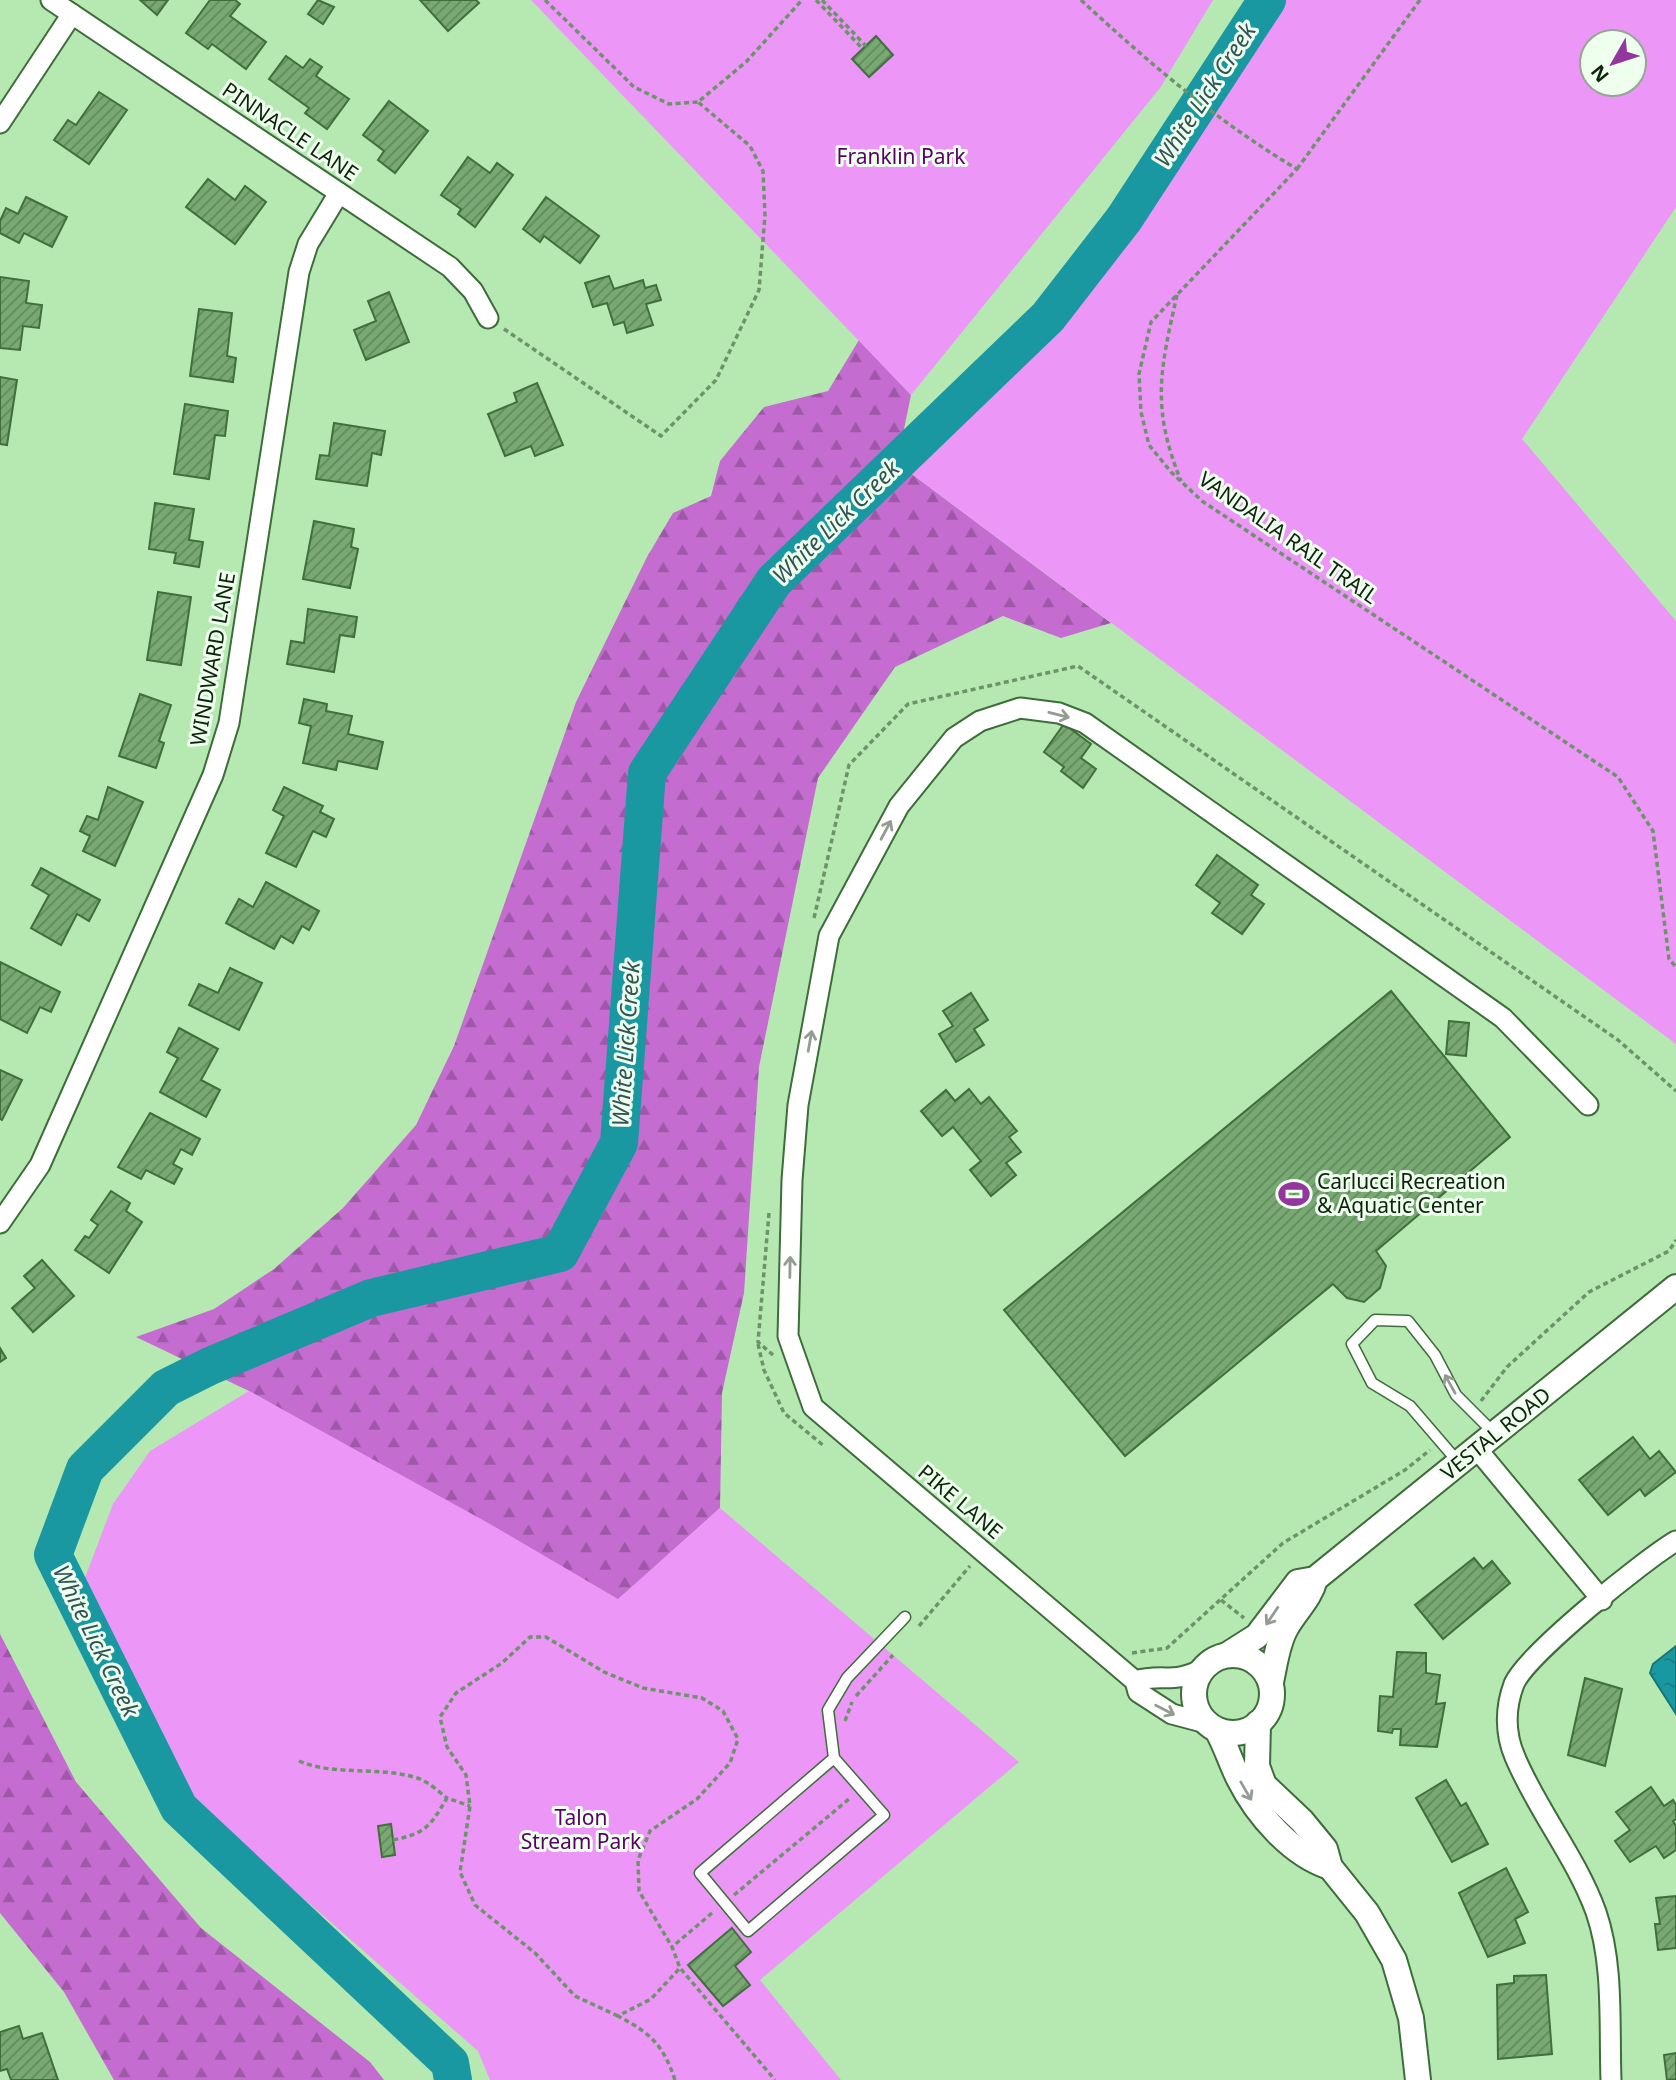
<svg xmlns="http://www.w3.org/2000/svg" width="1676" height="2080" viewBox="0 0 1676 2080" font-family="'Noto Sans',sans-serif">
<defs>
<pattern id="forest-firs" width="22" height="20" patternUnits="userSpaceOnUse" patternTransform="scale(1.75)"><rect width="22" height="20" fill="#c46cd0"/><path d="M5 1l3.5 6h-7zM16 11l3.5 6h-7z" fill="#9e58a7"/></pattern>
<pattern id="water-ripples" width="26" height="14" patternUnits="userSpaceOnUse" patternTransform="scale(1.75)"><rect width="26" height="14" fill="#1a98a1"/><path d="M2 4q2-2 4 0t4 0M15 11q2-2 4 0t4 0" fill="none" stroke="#167c82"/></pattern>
<pattern id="building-hatch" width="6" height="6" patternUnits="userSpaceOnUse" patternTransform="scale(1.75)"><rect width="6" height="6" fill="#78a973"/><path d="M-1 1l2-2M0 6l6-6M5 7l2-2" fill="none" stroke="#61895d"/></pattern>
</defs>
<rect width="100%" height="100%" fill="#b5e9b1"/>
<g fill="url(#forest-firs)">
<path d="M859 340 911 395 897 463 1111 623 1061 638 1003 616 895 667 818 778 759 1067 744 1293 722 1393 720 1508 618 1600 249 1391 136 1337 214 1309 274 1269 343 1208 416 1125 454 1046 576 702 647 557 673 513 711 496 720 461 764 407 828 391Z"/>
<path d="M0 1634 76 1782 201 1928 370 2062 384 2080H114L64 1992 0 1913Z"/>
</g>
<g fill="#ec96f7" fill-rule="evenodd">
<path d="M531 0H1213L1160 88 911 395Z"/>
<path d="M1267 0H1676V207L1522 439 1676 621V1044L897 463 1048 317 1124 219ZM1592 42H1634V84H1592Z"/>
<path d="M249 1391 490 1524 618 1599 720 1508 1019 1762 760 1980 841 2080H490L478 2051 193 1802 131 1686 83 1583 113 1504 150 1451Z"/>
</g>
<path fill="url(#water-ripples)" stroke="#167575" stroke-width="2" d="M1676 1646V1714L1650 1673 1653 1664Z"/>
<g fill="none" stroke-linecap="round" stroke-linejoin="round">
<path stroke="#1a98a1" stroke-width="38" d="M453 2080 450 2063 179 1808 53 1555 85 1469 166 1388 210 1366 371 1298 560 1253 619 1143 647 773 774 581 1048 317 1124 219 1267 0"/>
</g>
<g fill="url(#building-hatch)" stroke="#406f3c" stroke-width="2">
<path d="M140 0H168L157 15Z"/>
<path d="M210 0H235L240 4 230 16 266 42 246 69 212 44 208 49 186 33Z"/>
<path d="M318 0 334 7 323 24 308 14Z"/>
<path d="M420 0H476L479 3 448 31Z"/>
<path d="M876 36 893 55 869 77 852 59Z"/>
<path d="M286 56 303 68 310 59 322 67 316 76 349 99 327 129 305 113 309 108 269 79Z"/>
<path d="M99 92 127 110 89 164 54 140 68 120 76 125Z"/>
<path d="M389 101 428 131 395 173 378 160 384 151 363 135Z"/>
<path d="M468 157 490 173 497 163 513 175 475 227 458 214 461 209 441 195Z"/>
<path d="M208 179 235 200 245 186 266 202 235 244 186 207Z"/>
<path d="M26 197 67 217 52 247 24 233 19 243 0 233V221L6 208 18 214Z"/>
<path d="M546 197 599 236 580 263 544 236 540 242 523 229Z"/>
<path d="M609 276 614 289 643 280 645 288 656 285 661 300 646 304 653 325 627 333 624 322 614 325 607 303 593 307 585 283Z"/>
<path d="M0 277 29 281 26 303 42 305 39 328 23 326 20 350 0 348Z"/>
<path d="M389 292 409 342 366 360 354 330 376 321 368 301Z"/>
<path d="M199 309 232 313 227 356 236 358 233 382 190 376Z"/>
<path d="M0 377 17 380 7 445 0 444Z"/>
<path d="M537 383 563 445 535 456 531 446 505 456 488 414 517 402 514 393Z"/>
<path d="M185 404 228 411 225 436 215 435 209 479 174 474Z"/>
<path d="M334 423 385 431 381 455 372 453 367 486 316 479 320 455 329 456Z"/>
<path d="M155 503 194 509 189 540 203 542 199 567 174 563 176 553 149 549Z"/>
<path d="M314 521 354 529 351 547 358 549 350 588 303 579Z"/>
<path d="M158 592 191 597 181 665 147 660Z"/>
<path d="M308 609 357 617 354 637 340 635 334 672 287 664 291 641 304 643Z"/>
<path d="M140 694 171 705 159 741 164 743 156 768 119 756Z"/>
<path d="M304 699 327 704 326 711 352 716 348 734 383 742 377 769 338 761 336 770 303 763 311 726 299 723Z"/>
<path d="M1064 724 1091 744 1081 758 1096 769 1083 788 1061 771 1064 767 1044 752Z"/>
<path d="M108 787 143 802 115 866 83 851 90 836 80 831 87 816 98 820Z"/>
<path d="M284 787 323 806 320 812 334 819 326 837 313 831 296 867 266 853 284 816 273 810Z"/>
<path d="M1217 855 1258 885 1251 895 1264 904 1242 934 1212 913 1220 903 1196 885Z"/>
<path d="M41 868 100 900 89 921 77 914 61 945 31 928 49 895 32 885Z"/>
<path d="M266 882 319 911 309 930 302 926 293 943 281 936 274 949 226 923 239 899 253 907Z"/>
<path d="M0 962 60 992 51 1012 40 1007 27 1033 0 1019Z"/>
<path d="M230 968 262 983 239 1030 189 1005 199 984 218 993Z"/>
<path d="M1391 991 1510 1137 1376 1251 1386 1266 1380 1288 1364 1302 1347 1298 1333 1284 1125 1456 1004 1310Z"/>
<path d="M971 993 988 1020 974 1029 984 1045 956 1062 939 1034 953 1026 943 1011Z"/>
<path d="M1449 1021 1469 1023 1466 1056 1446 1054Z"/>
<path d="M179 1028 218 1049 201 1080 220 1090 206 1117 160 1092 178 1058 167 1052Z"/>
<path d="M0 1070 22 1080 2 1120 0 1119Z"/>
<path d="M969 1089 981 1104 989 1097 1017 1131 1009 1137 1021 1152 1006 1163 1016 1175 991 1196 970 1170 981 1161 953 1127 942 1136 921 1111 946 1090 955 1101Z"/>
<path d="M150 1113 200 1139 192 1155 181 1149 173 1164 182 1169 174 1184 146 1170 141 1179 118 1167Z"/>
<path d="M111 1191 130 1203 126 1211 142 1222 109 1273 75 1250 85 1236 89 1238 98 1225 91 1220Z"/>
<path d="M42 1260 74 1296 33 1332 12 1308 35 1288 24 1276Z"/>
<path d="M0 1348 6 1358 0 1362Z"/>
<path d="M1633 1437 1650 1459 1659 1451 1676 1472 1645 1496 1640 1489 1608 1515 1579 1480Z"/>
<path d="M1474 1558 1483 1569 1492 1561 1510 1583 1443 1639 1415 1605Z"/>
<path d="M1397 1652 1426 1653V1673L1440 1675 1436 1704 1445 1703 1437 1747 1400 1745 1401 1729H1393L1392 1733 1378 1731 1380 1696 1393 1697Z"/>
<path d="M1585 1678 1622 1689 1605 1766 1568 1755Z"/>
<path d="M1446 1780 1461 1806 1466 1803 1488 1844 1452 1862 1416 1798Z"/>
<path d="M1651 1787 1664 1806 1673 1800 1676 1805V1819L1673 1821 1676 1826V1850L1664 1858 1656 1846 1630 1862 1615 1841 1630 1830 1616 1812Z"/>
<path d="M391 1824 395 1855 382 1857 378 1826Z"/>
<path d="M1506 1868 1528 1912 1515 1919 1525 1943 1488 1957 1459 1893Z"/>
<path d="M1676 1896V1948L1658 1950 1655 1924H1660L1656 1898Z"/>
<path d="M732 1928 751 1952 735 1966 750 1985 723 2006 688 1965Z"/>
<path d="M1546 1975 1552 2054 1498 2059 1497 1985 1514 1983V1976Z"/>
<path d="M19 2026 23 2039 42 2033 58 2080H11L7 2069 0 2071V2032Z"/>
<path d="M1676 2053V2079L1667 2080 1664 2055Z"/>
</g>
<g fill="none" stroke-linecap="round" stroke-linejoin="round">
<g stroke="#3e6c3a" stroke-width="13">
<g id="service">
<path d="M1459 1463 1410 1406 1372 1383 1352 1344 1375 1320 1408 1321 1435 1355 1456 1395 1495 1434"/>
<path d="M834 1758 884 1815 748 1931 700 1873 834 1758 828 1710 847 1678 905 1617"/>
</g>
</g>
<g stroke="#3e6c3a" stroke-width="23">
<g id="minor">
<path d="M51 0 450 267 473 291 488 318"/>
<path d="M0 123 72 14"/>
<path d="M0 1223 40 1165 213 775 229 723 299 272 308 244 339 193"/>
<path d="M1477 1449 1602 1600"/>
<path d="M1135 1681C1162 1673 1174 1685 1204 1668"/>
<path d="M1206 1723 1172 1714 1138 1692 1135 1681 813 1407 788 1336 792 1180 798 1105 829 936 899 806 954 738 980 721 1020 708 1059 713 1085 723 1503 1018 1588 1105"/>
<path d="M1611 2080C1609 2025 1614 1964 1596 1912 1576 1857 1537 1810 1515 1757 1505 1734 1505 1708 1514 1684 1527 1654 1644 1560 1676 1541"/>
</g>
</g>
<g stroke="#3e6c3a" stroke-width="28">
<g id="tertiary">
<circle cx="1233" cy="1694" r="39"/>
<path d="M1227 1655 1257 1636 1298 1582 1315 1579 1676 1287"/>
<path d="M1271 1682C1275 1664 1277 1644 1286 1628 1296 1610 1310 1599 1315 1579"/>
<path d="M1258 1723 1257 1766 1264 1785 1302 1821 1325 1849 1330 1867 1367 1913 1394 1960 1411 2018 1418 2080"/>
<path d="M1217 1730C1226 1746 1231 1763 1239 1779 1257 1815 1292 1855 1330 1867"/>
</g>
</g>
<g stroke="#6d936a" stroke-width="3.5" stroke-dasharray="5 3.5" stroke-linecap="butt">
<path d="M545 0 634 87 669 104 698 102"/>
<path d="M816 0 863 49"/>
<path d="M822 0 866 46"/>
<path d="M1081 0C1149 63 1218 122 1297 169L1151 322 1139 374 1141 412 1149 445 1171 472 1202 501 1618 777 1653 831 1669 959 1676 967"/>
<path d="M1297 169 1420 0"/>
<path d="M1177 295C1160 371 1151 407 1181 481"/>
<path d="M504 329 661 436 716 380 759 290 765 215 763 171 750 146 698 102 746 62 802 0"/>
<path d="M814 918 849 765 908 704 1078 666 1618 1040 1676 1091"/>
<path d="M769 1213 758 1342 773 1355"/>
<path d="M758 1344 764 1370 784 1413 824 1446"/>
<path d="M1481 1401 1507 1367 1589 1292 1669 1251 1676 1240"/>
<path d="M1221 1600 1244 1618"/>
<path d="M919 1626 970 1566"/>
<path d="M1132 1653 1167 1648 1283 1543 1405 1470 1430 1450"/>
<path d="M856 1696 893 1655"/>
<path d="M845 1721 852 1702"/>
<path d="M299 1761C337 1777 380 1765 420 1779 430 1783 439 1792 447 1798"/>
<path d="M393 1840C427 1833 430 1826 447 1798L470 1806"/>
<path d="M734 1895 849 1799"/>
<path d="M712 1913 672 1947 680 1968 775 2080"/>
<path d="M618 2016 575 1996 535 1953 475 1905 460 1872 470 1806 466 1775 447 1747 440 1717 456 1693 502 1663 530 1637H546L604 1672 643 1688 702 1698 723 1711 738 1739 730 1763 697 1799 650 1831 638 1860 639 1891 672 1947"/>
<path d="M675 2080C663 2044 650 2033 618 2016L651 1999 680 1968"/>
</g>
<use href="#service" stroke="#fff" stroke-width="10"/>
<use href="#minor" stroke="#fff" stroke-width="19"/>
<use href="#tertiary" stroke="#fff" stroke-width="24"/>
</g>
<defs><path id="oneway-shaft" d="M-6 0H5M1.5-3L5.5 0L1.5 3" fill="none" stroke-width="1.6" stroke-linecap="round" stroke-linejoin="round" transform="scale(1.75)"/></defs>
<g stroke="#939c92">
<use href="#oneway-shaft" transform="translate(1059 715) rotate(14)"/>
<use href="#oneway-shaft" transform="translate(886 830) rotate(-62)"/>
<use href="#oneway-shaft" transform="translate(810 1041) rotate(-80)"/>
<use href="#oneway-shaft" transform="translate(790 1267) rotate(-89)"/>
<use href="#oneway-shaft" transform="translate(1450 1384) rotate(-119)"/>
<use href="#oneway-shaft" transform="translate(1272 1616) rotate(124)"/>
<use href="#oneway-shaft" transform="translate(1165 1710) rotate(27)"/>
<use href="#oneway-shaft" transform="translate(1246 1791) rotate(60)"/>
</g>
<defs>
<g id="stadium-bare" transform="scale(2.415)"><path d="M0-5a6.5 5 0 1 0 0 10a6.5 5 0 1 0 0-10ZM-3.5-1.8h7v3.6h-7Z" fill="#93369f" stroke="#efffee" stroke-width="2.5" paint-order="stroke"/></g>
</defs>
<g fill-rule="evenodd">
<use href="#stadium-bare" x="1294" y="1194"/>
</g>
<g text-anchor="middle" stroke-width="6" stroke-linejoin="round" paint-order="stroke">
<g font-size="21" fill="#0e220d" stroke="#efffee">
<text transform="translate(290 132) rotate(34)" y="7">PINNACLE LANE</text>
<text transform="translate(1288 538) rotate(35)" y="7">VANDALIA RAIL TRAIL</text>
<text transform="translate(213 659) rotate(-80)" y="7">WINDWARD LANE</text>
<text transform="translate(1496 1434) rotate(-39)" y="7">VESTAL ROAD</text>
<text transform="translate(960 1502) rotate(40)" y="7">PIKE LANE</text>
</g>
<g font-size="21" fill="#590064" stroke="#efffee">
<text x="901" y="164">Franklin Park</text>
<text x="581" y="1825">Talon<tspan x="581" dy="24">Stream Park</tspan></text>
</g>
<g font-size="21" fill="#0e220d" stroke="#efffee" text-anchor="start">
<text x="1317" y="1189">Carlucci Recreation<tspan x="1317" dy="24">&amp; Aquatic Center</tspan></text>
</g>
<g font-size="23" font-style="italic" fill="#325356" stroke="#efffee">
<text transform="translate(1205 95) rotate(-57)" y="8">White Lick Creek</text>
<text transform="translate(836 522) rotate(-44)" y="8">White Lick Creek</text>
<text transform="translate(626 1044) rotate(-86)" y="8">White Lick Creek</text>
<text transform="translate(96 1641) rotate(64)" y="8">White Lick Creek</text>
</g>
</g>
<g transform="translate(1613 63) rotate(231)"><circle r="33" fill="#efffee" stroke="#95a794" stroke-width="2"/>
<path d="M0-5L12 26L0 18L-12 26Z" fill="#93369f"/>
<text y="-10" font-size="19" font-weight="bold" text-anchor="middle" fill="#0e220d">N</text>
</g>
</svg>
